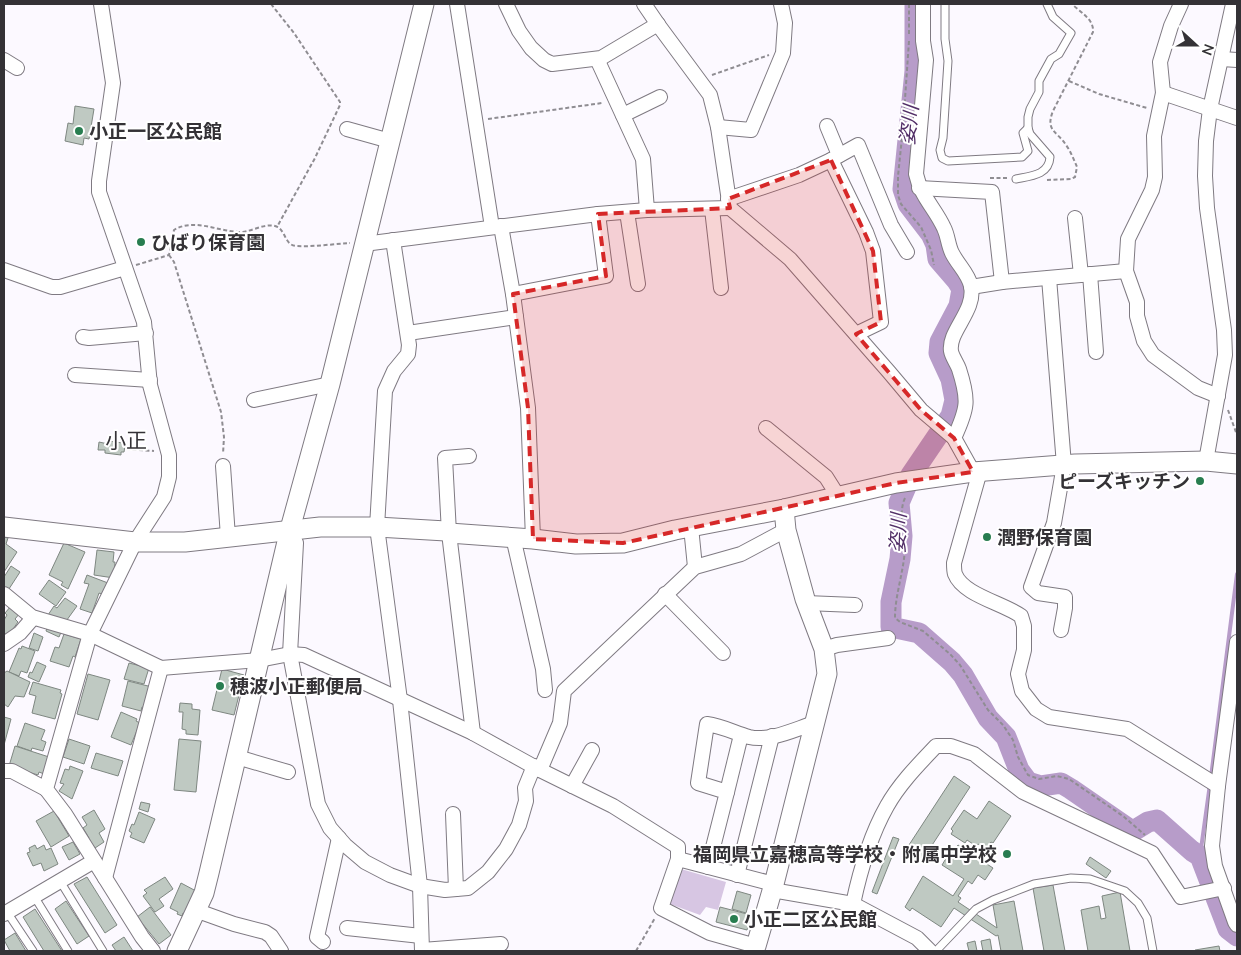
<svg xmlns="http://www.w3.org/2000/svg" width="1241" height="955" viewBox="0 0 1241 955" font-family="Mulish,'Noto Sans JP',sans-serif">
<rect width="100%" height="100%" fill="#fcf9ff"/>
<path fill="#d7c6e3" d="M681 869 726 882 718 910 706 907 700 915 670 904 669 902Z"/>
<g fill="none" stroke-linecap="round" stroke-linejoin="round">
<g stroke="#b79cc9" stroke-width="4">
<path d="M1211 777 1237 574"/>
<path d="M1200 856 1210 784"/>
</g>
<path stroke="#b79cc9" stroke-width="21" d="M915 4V71L903 189 908 204 931 234 936 245 938 259 957 281 962 289 959 306 940 342 939 353 951 379 955 400 951 416 911 475 899 503 902 536 900 559 891 602V627L919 633 952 662 963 675 988 718 1006 737 1019 770 1028 782 1041 786 1061 783 1071 789 1129 829 1135 830 1148 822 1157 820 1192 851 1200 856 1228 929 1237 936"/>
</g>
<g fill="#bfc9c2" stroke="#7e8781">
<path d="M75 106 94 109 89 139 84 138 83 145 65 141 68 123 73 124Z"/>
<path d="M108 441 123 443 122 445 125 446 124 452H121V455L105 453V450H98L99 442 108 444Z"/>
<path d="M4 537 8 538 6 544 17 552 4 572Z"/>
<path d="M64 543 85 552 68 589 61 585 63 582 49 575Z"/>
<path d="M97 550 114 552 113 562H115L114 578 94 575Z"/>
<path d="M11 566 20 572 7 592 4 590V577Z"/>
<path d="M87 575 108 583 104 595 99 593 92 613 80 609 89 584 84 583Z"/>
<path d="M49 580 66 592 56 606 39 594Z"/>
<path d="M65 598 77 606 64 624 48 615 54 606 57 608Z"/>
<path d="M11 606 20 613 15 619 18 622 8 636 4 633V620L7 615 5 613Z"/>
<path d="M48 625 62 630 59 637 46 631Z"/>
<path d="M34 633 43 637 38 651 29 648Z"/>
<path d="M64 634 81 639 75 657 73 656 69 667 50 661 55 647 59 648Z"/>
<path d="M22 646 35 651 27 673 21 671 19 676 9 672 19 648 21 649Z"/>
<path d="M37 662 46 666 39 682 28 677 30 672 32 673Z"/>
<path d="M129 663 149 668 144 684 124 679Z"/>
<path d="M222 669 244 675 234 715 212 710Z"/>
<path d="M7 671 30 682 24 697 15 696 8 707 4 704V673Z"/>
<path d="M88 674 110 680 98 720 77 714Z"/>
<path d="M128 681 152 687 146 708 142 707 141 711 122 706Z"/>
<path d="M33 682 61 690 60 693 62 694 55 719 32 713 36 696 29 694Z"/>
<path d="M180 703 192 704V709L200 710 198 735 186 734V730L182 729 183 712H179Z"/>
<path d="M121 712 137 719 136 721 140 723 131 745 111 737Z"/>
<path d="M4 717 11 719 4 745Z"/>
<path d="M25 723 45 730 41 740 46 742 43 751 32 748 31 751 17 746Z"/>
<path d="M69 739 90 746 84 764 63 757Z"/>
<path d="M179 739 201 741 196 792 174 790Z"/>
<path d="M15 746 49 757 44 774 39 772 38 775 9 766Z"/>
<path d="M96 753 123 761 118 776 91 768Z"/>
<path d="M70 766 83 771 72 799 59 791 64 784 60 783 65 769 69 770Z"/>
<path d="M954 776 970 787 923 859 919 856 917 859 910 855 913 852 907 848Z"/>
<path d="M989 801 1011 816 993 843 991 842 986 849 978 844 976 846 967 840 965 843 951 834 953 831 951 829 964 810 977 819Z"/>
<path d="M141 802 150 804 148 812 139 809Z"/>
<path d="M94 810 105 829 99 833 104 842 92 850 86 840 89 838 83 828 87 825 82 817Z"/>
<path d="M54 811 69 836 51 847 36 821Z"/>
<path d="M139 812 155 819 144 843 130 837 132 833 129 831 132 824 134 825Z"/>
<path d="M893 837 899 839 877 894 872 892Z"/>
<path d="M73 842 80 854 69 860 62 847Z"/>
<path d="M35 845 37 849 44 845 46 850 51 848 58 864 44 871 41 863 33 866 27 853 30 852 29 848Z"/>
<path d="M958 845 993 868 985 880 978 875 972 884 968 881 958 896 961 898 958 902 997 928 993 905 1014 901 1023 951H1001L998 935 996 936 954 908 941 927 912 908 910 911 905 907 923 876 953 896 964 879 942 865 951 850 953 852Z"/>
<path d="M1090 857 1111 871 1106 878 1086 864Z"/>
<path d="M87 877 117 925 105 933 74 884Z"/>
<path d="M165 877 173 889 159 899 164 906 155 912 143 896 147 893 144 890Z"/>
<path d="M181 883 196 891 186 914 183 913 182 916 177 914 178 912 170 908Z"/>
<path d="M1053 885 1065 951H1044L1033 888Z"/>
<path d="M737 891 751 895 746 913 732 909Z"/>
<path d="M1120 892 1130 951H1088L1081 910 1099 906 1101 919 1106 918 1102 896Z"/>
<path d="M66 901 89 936 77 944 55 909Z"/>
<path d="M150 907 171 935 159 944 137 917Z"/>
<path d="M720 907 751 915 747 930 716 922Z"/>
<path d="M35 909 62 951H44L23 917Z"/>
<path d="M15 933 26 951H10L4 940Z"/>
<path d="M124 937 133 951H116L112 945Z"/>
<path d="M990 939 992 951H983L981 941Z"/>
<path d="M975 941 977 951H969L967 943Z"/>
<path d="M1219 946 1220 951H1195V950Z"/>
</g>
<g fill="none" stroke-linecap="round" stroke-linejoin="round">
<g stroke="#7f7a82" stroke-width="9">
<g id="lane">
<path d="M945 4V39L948 61 943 138 940 150 942 158 948 161 1022 157 1028 151 1023 133 1028 128"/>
<path d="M1016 179C1031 176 1049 175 1050 157L1030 134 1028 128V117L1030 109 1039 92V81L1051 59 1059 54 1071 33 1053 17 1047 4"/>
<path d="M60 881 103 951"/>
<path d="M34 896 68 951"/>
<path d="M7 912 33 951"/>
<path d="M936 951 976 909 993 900 1034 884 1071 878 1090 879 1125 891 1138 903 1147 918 1153 951"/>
</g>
</g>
<g stroke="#7f7a82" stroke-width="16">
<g id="street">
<path d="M101 4 113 83 99 181V192L144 322 150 385 169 455V477L164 497 135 542 90 634 46 789 65 814 142 937 153 951"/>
<path d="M457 4 492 227"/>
<path d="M506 4 519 31 531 48 544 60 552 64 601 58 658 24"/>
<path d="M644 4 659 26 710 95 718 127 730 208 790 259 889 372 921 410 954 438 973 472"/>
<path d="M923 4V41L926 60 916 174C921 197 935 208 944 228 948 236 948 245 952 253 958 265 968 273 971 286 976 311 948 331 951 351 952 357 957 363 959 369 969 400 968 408 954 438"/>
<path d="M1181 4 1171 26 1160 62 1163 93 1154 136 1155 177 1152 190 1128 239 1126 271 1137 302V316L1144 341 1153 355 1198 388 1218 396"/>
<path d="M597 59 643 159 647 210"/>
<path d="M1222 59 1237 60"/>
<path d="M4 60 17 68"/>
<path d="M1163 93 1237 118"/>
<path d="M623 115 660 97"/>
<path d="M827 126 839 155"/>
<path d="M718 127 751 130 783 53 785 23 781 4"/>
<path d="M347 129 390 141"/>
<path d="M831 160 858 145 891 225 907 252"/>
<path d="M919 188 992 192 1002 282 1126 271"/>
<path d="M728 199 799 175 831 160 866 232 873 251 881 322 856 334"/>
<path d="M712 209 721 288"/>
<path d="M627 212 638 284"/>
<path d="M1075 218 1081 275"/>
<path d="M501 226 513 294 528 408 533 539"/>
<path d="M393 240 409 345 408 354 394 371 385 391 377 527 400 700 420 886 422 951"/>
<path d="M364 244 598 214 647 210 730 208"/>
<path d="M4 270 52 287H60L125 268"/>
<path d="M1090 274 1096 352"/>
<path d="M1049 278 1064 465 1054 523 1031 587 1038 593 1065 597V608L1061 630"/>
<path d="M971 287 1002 282"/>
<path d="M513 294 606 276 598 214"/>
<path d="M408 333 516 317"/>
<path d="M83 337 89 338 146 333"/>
<path d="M75 375 150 380"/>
<path d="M254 400 330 384"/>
<path d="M766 428 826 477 838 496"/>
<path d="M469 456 445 458 449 533 473 733"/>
<path d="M1206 461 1225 355 1224 330 1207 208 1205 176 1206 141 1210 109 1233 4"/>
<path d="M223 466 228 537"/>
<path d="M980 471 954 563C954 566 954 571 955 574 963 595 1003 603 1021 616L1024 626V650L1018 674 1022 691 1036 709 1049 717 1127 729 1218 786"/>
<path d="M691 527 695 567"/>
<path d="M290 529 296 543 290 654 318 804 330 828 345 845 365 862 390 875 420 886 445 890 468 888 488 872 506 849 519 825 526 801 525 788 534 766"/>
<path d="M513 537 543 669 545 690"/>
<path d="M4 594 32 617 90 634 161 668 259 660 290 654 304 655 473 733 540 770 613 806 678 847V859L661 908 710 933 756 946 754 951"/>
<path d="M665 594 723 653"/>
<path d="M806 603 855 605"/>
<path d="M1237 642 1218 786 1212 846 1215 866 1235 922 1237 925"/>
<path d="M4 644 20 633 33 618"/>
<path d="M824 649 837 645 888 638"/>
<path d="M237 757 288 772"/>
<path d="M540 770 560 723 564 691 695 567 741 554 786 530"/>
<path d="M4 771H12L46 789"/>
<path d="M572 786 592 750"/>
<path d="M727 792 741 735"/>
<path d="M453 814 456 889"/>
<path d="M678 859 774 884"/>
<path d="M708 867 727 792 698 783 707 724C722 726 735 733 749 737 770 742 795 729 815 723"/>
<path d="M737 875 772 736"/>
<path d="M105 878 161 668"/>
<path d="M772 890 853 904 917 938 930 951"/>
<path d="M853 904C860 871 870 836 887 806 900 783 919 764 936 746H951L974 754 1023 792 1152 853 1181 897 1224 888"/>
<path d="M195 910 234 924 265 932 271 936 281 951"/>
<path d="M4 914 94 861"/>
<path d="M347 928 421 936"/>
<path d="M323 942 317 937 339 838"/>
<path d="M422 950 501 944"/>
</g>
</g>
<g stroke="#7f7a82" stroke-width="21">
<g id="secondary">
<path d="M4 527 135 542H185L320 527H377L446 531 449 533 533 539 576 544 623 543 675 530 784 509 896 483 973 472 1075 464 1206 461 1237 464"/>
<path d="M756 946 774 884 827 674 824 649 805 599 786 530 784 509"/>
<path d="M177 951 204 893 209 873 290 529 330 384 424 4"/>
</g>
</g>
<g stroke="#8f8d92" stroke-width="2" stroke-dasharray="4 2.5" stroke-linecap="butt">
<path d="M271 4 294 33 340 102V105L315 158 277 227"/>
<path d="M909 4V36"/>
<path d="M909 41 903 128 898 176V195L901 204 921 227 931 250 934 265"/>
<path d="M712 75 769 55"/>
<path d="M1069 81 1099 94 1147 108"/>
<path d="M488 119 602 103"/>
<path d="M990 178H1008"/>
<path d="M1047 180 1071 179 1075 177 1077 167C1074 160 1071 152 1066 145 1057 131 1045 131 1053 111L1093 32C1094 19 1081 13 1072 4"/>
<path d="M169 255 174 262 221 412 224 437 223 454"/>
<path d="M136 265 169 255 174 230C193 218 218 231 238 232 250 233 263 223 275 226 286 229 284 245 296 246 313 247 333 244 350 243"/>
<path d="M1228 410 1237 435"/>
<path d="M126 449 154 451"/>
<path d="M905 498C898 513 905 528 905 544 905 569 895 593 895 618L900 622 923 631 950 654 960 665 988 710 1003 725 1013 740 1018 757 1028 775 1039 779 1057 776 1069 779 1123 816 1145 835"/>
<path d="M636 951 655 918"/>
</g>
<use href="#lane" stroke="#fff" stroke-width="7"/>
<use href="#street" stroke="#fff" stroke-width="14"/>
<use href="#secondary" stroke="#fff" stroke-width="19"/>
</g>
<path fill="#d62828" fill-opacity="0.2" stroke="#d62828" stroke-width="4" stroke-dasharray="10 6" stroke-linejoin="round" d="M831 160 873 251 881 322 856 334 921 410 954 438 973 472 896 483 623 543 533 539 528 408 513 294 606 276 598 214 730 208 728 199Z"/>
<g fill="#287d50" stroke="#fff" stroke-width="2">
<circle cx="79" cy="131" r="5"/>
<circle cx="141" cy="242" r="5"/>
<circle cx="1200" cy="481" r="5"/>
<circle cx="987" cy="537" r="5"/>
<circle cx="220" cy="686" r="5"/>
<circle cx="1007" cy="854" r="5"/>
<circle cx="734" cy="919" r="5"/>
</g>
<g text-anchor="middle" stroke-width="4" stroke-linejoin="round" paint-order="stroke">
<g font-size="19" font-weight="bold" fill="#343236" stroke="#fff" text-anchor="start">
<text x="89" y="138">小正一区公民館</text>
<text x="151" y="249">ひばり保育園</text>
<text x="1190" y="488" text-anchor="end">ピーズキッチン</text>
<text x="997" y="544">潤野保育園</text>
<text x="230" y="693">穂波小正郵便局</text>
<text x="997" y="861" text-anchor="end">福岡県立嘉穂高等学校・附属中学校</text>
<text x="744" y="926">小正二区公民館</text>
</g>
<g font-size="20" font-style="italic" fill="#522f67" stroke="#fff">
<text transform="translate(909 125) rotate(-84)" y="7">姿川</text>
<text transform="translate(898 533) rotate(-88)" y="7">姿川</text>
</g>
<g font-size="21" fill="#343236" stroke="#fff">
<text x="126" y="448">小正</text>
</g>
</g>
<rect width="1241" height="955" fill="none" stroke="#343236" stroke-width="10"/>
<g transform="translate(1196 45) rotate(111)" stroke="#ffffff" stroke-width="4" paint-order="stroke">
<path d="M0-4L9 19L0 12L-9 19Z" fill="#343236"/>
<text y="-8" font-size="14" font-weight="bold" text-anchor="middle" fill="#343236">N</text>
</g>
</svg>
